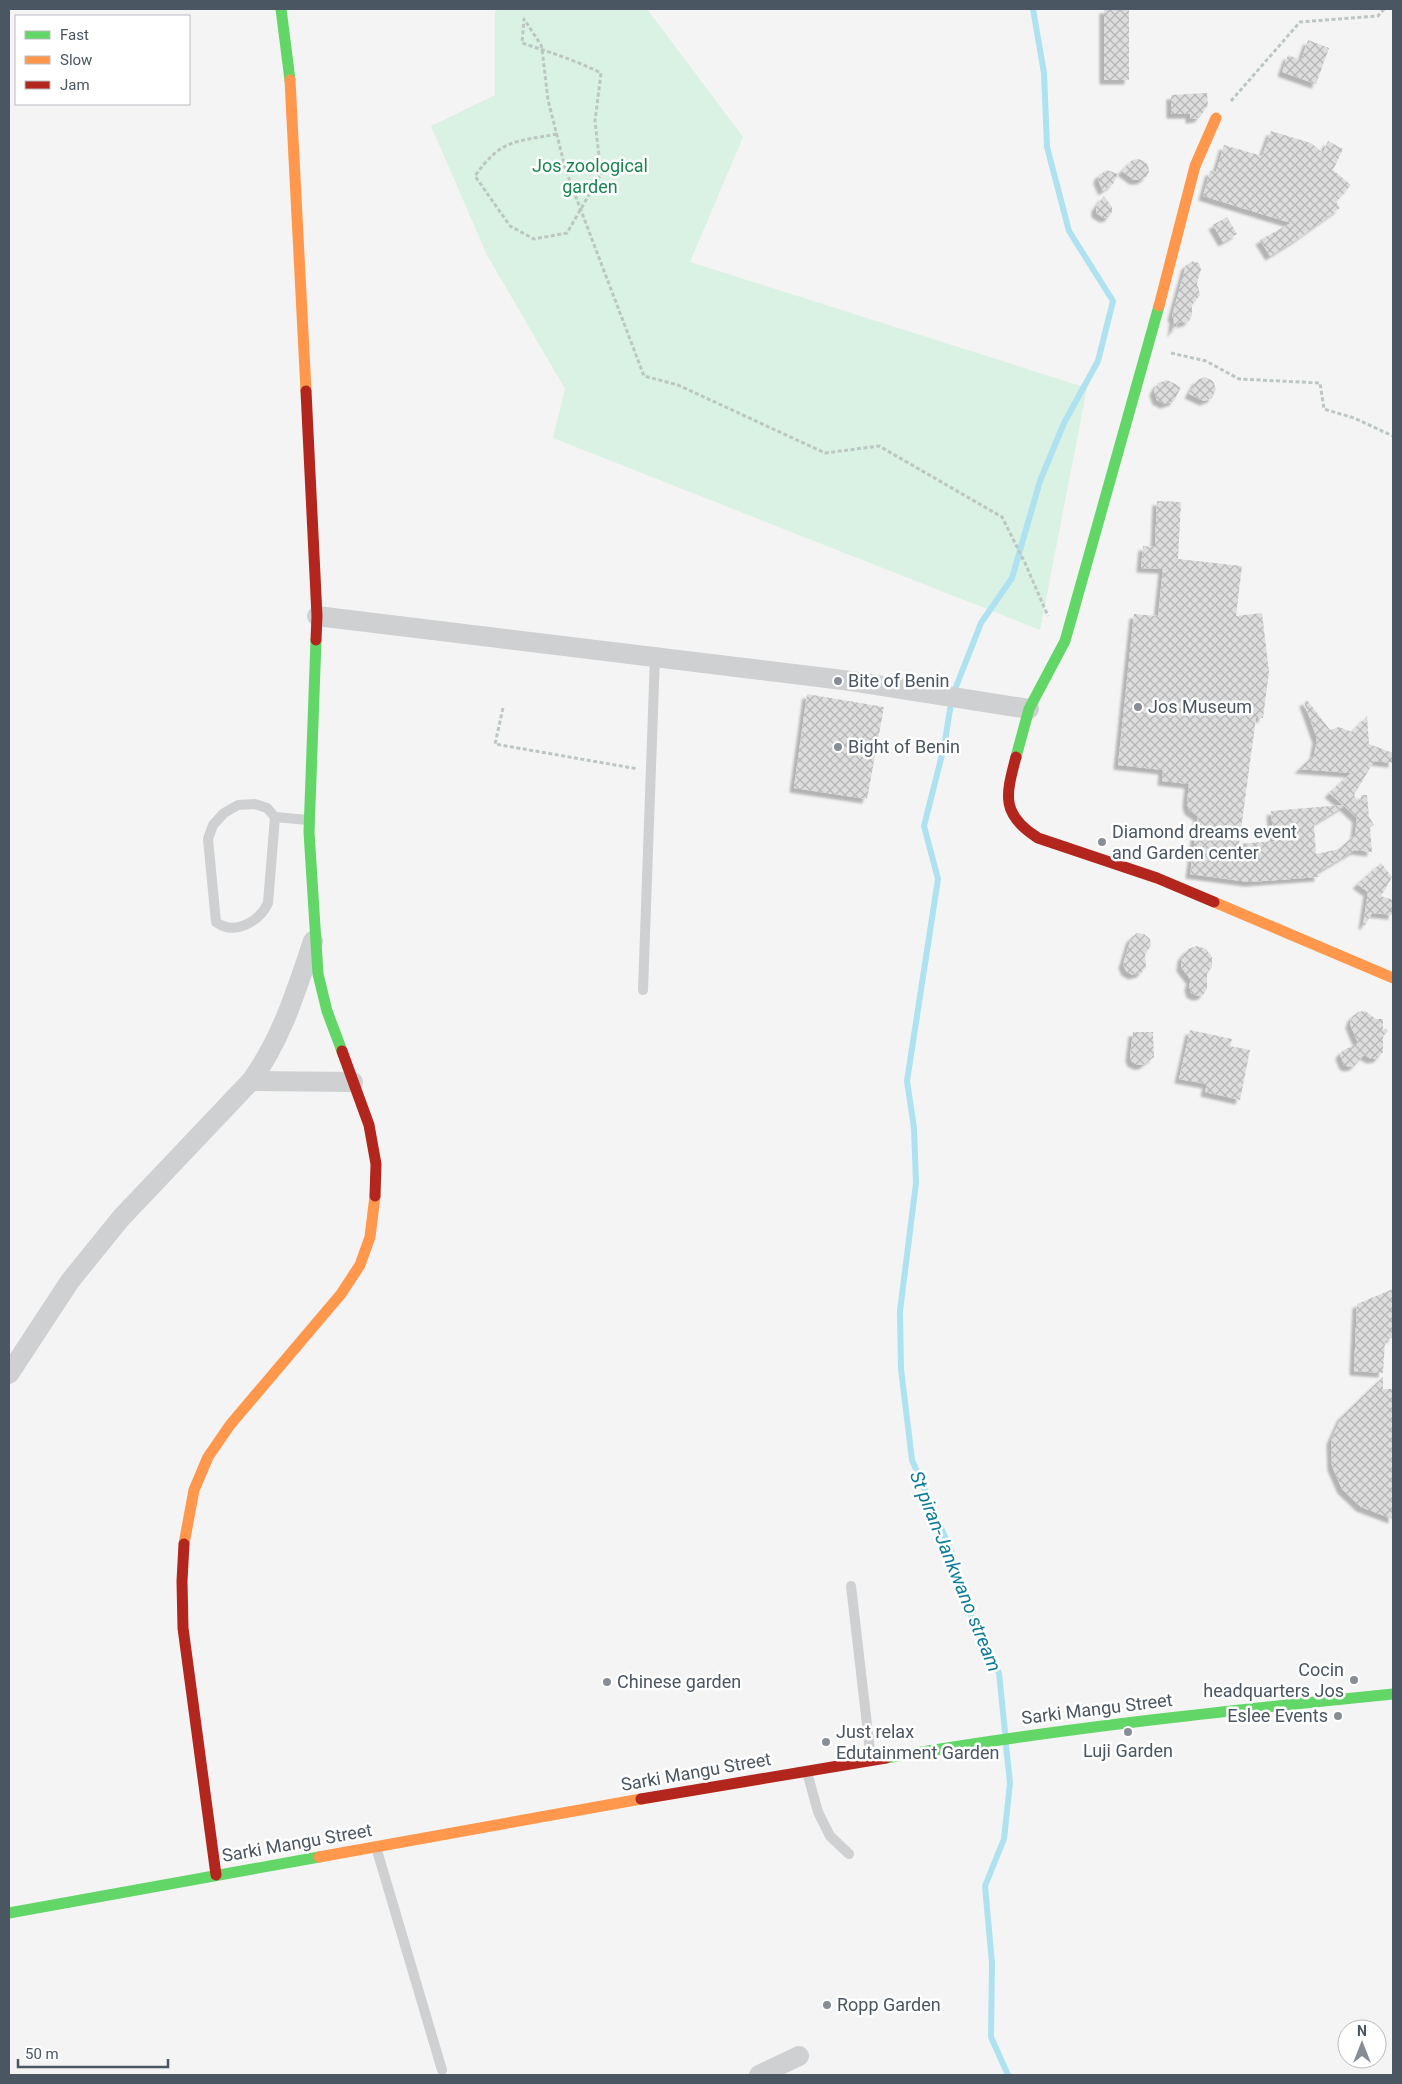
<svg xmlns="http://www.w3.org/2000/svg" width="1402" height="2084" viewBox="0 0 1402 2084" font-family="Roboto,sans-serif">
<defs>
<pattern id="building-cross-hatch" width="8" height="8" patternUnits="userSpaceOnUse" patternTransform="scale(1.25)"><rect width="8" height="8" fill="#ddddde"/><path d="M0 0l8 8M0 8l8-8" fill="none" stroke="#b5b6b7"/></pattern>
<filter id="shadow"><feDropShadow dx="-4.5" dy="4.5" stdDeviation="1" flood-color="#0004"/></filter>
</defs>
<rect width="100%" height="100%" fill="#f4f4f4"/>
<path fill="#d9f2e3" d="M502 9H647L743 137 690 262 1087 388 1040 630 553 438 565 389 487 255 431 126 495 95V11Z"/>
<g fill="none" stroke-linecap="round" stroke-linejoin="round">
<g stroke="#aee2f0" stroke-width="6">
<path d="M1005 1732 999 1673 976 1631 951 1551 912 1460 901 1369 900 1311 916 1183 914 1128 907 1081 938 879 924 826 944 747 952 697 981 623 1012 578 1040 481 1064 423 1098 361 1113 301 1069 231 1047 147 1044 73 1033 9"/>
<path d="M1006 1745 1010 1783 1004 1839 985 1886 992 1963 991 2037 1008 2075"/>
</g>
</g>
<g fill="url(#building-cross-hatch)" fill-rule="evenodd" filter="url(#shadow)">
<rect x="1104" y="9" width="25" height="71"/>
<path d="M1308 40 1329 48 1316 84 1282 72 1288 55 1301 60Z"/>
<path d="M1207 93 1208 105 1199 118 1190 119V114H1171V95Z"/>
<path d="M1271 131 1311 143 1323 153 1328 141 1343 149 1333 170 1351 185 1336 202 1340 208 1297 239 1270 256 1260 240 1291 223 1203 196 1210 171 1216 172 1224 145 1262 156Z"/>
<path d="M1138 159 1144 161 1148 165 1149 172 1146 177 1141 180H1134L1122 171 1132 160Z"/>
<path d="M1107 170 1118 174 1113 184 1103 191 1098 180 1099 175Z"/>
<path d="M1104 196 1112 207V212L1109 217 1104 218 1096 213V207Z"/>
<path d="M1227 217 1237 234 1223 242 1213 225Z"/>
<path d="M1193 261 1199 263 1201 269 1197 283 1200 295 1192 305V315L1189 321 1183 323 1179 322 1172 333 1174 319 1172 316 1186 265Z"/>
<path d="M1205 377 1213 381 1216 389 1212 398 1204 401 1189 394 1197 380Z"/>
<path d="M1167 380 1181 387 1174 401 1165 404 1157 400 1154 391 1158 383Z"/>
<path d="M1157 501 1181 502 1178 559 1242 566 1236 616 1262 613 1269 672 1263 718H1256L1239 844 1274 841 1271 811 1343 805 1329 793 1351 773 1299 769 1314 755 1317 739 1304 702 1307 700 1330 730 1339 727 1352 732 1367 716 1369 744 1393 753V763L1374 761 1354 795 1360 804 1361 795H1367L1369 817 1374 825 1370 828 1372 852 1355 850 1318 872 1319 877 1249 882 1190 874 1198 816 1189 810 1187 803 1189 784 1162 781 1163 770 1118 765 1134 614 1158 616 1163 569 1141 568 1143 546 1155 547ZM1344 806 1357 818 1355 835 1339 849 1316 854 1314 824Z"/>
<path d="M807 694 884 707 867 799 794 788Z"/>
<path d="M1381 863 1392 877 1381 896 1393 900V915L1372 913 1365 925H1363L1368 892 1357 884Z"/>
<path d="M1137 933 1144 934 1150 939 1151 946 1145 954 1146 967 1141 973 1133 975 1126 971 1123 964 1131 938Z"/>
<path d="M1197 946 1206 949 1212 957V967L1207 973V989L1203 995 1197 996 1191 993 1189 986 1191 980 1181 967 1182 957 1188 949Z"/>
<path d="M1365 1011 1376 1019H1383V1030L1386 1028 1388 1031 1383 1036V1052L1378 1058 1371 1059 1364 1055 1354 1066 1348 1067 1344 1065 1340 1055 1342 1051 1358 1043 1350 1024 1352 1017 1358 1012Z"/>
<path d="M1190 1030 1232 1039 1230 1046 1250 1050 1240 1100 1205 1092 1207 1084 1179 1079Z"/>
<path d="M1133 1032H1153L1154 1057 1143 1065H1138L1132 1062 1130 1057Z"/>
<path d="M1393 1289V1337L1385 1341 1383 1373 1354 1371 1357 1304Z"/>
<path d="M1383 1377V1389H1393V1519L1361 1507 1342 1489 1332 1466 1331 1440 1342 1416Z"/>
</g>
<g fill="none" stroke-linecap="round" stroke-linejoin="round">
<g stroke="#bcc7c4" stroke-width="3" stroke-dasharray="4 2.5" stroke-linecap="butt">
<path d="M1231 101 1300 22 1378 16 1384 9"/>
<path d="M557 134C515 142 501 139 475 176L510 226 534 239 567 233 601 174 595 121 601 73C575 60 549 52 522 43L524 19 541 45 542 49 548 100 566 171 644 376 678 385 825 453 879 446 1002 517 1025 563 1048 616"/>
<path d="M1171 353 1206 361 1239 379 1320 383 1324 409 1354 418 1393 436"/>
<path d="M503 708 495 744 638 769"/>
</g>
<g stroke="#ced0d2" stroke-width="10">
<path d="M275 817 268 903C259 922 234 936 216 922L208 839 213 825 224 813 238 805 255 804 267 808 275 817 308 820"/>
<path d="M643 990 655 656"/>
<path d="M851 1586 871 1759"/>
<path d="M807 1772 818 1812 830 1836 849 1854"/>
<path d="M376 1847 442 2070"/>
</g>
<g stroke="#ced0d2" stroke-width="20">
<path d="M317 616 851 681 1029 709"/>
<path d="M251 1081 353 1082"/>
<path d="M9 1374 70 1281 121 1218 251 1081C282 1038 296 991 313 941"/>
<path d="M759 2075 799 2056"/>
</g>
<g stroke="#63d668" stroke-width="11">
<path d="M281 9 290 80"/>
<path d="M316 640 309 832 318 974 327 1011 342 1051"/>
<path d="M1016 757 1029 709 1065 641 1159 306"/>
<path d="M886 1758C1054 1729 1223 1711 1393 1694"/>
<path d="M9 1913 319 1857"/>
</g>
<g stroke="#ff974d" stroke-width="11">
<path d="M290 80 306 391"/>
<path d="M1159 306 1195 166 1216 118"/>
<path d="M1214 902 1393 978"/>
<path d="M184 1544 194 1490 208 1457 230 1425 341 1294 360 1265 370 1237 375 1196"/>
<path d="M319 1857 641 1799"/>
</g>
<g stroke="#b3261e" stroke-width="11">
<path d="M306 391 317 616 316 640"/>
<path d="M1016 757C1006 795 1000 814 1038 838L1157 878 1214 902"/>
<path d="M342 1051 369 1125 376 1164 375 1196"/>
<path d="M184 1544 182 1581 183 1628 216 1875"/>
<path d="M641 1799 886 1758"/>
</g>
</g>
<g fill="#868d94" stroke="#fff" stroke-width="2">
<circle cx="838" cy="681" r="5"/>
<circle cx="1138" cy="707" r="5"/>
<circle cx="838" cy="747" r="5"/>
<circle cx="1102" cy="842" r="5"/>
<circle cx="1354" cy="1680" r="5"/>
<circle cx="607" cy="1682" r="5"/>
<circle cx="1338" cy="1716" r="5"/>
<circle cx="1128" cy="1732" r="5"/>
<circle cx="826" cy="1742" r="5"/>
<circle cx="827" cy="2005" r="5"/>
</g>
<g text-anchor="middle" stroke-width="5" stroke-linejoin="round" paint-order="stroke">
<g font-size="18" fill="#17864f" stroke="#fff">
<text x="590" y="172">Jos zoological<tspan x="590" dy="21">garden</tspan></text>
</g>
<g font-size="18" fill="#4a5661" stroke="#fff" text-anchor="start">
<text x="848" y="687">Bite of Benin</text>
<text x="1148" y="713">Jos Museum</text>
<text x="848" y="753">Bight of Benin</text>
<text x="1112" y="838">Diamond dreams event<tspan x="1112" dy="21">and Garden center</tspan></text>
<text x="1344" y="1676" text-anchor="end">Cocin<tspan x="1344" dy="21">headquarters Jos</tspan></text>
<text x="617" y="1688">Chinese garden</text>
<text x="1328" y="1722" text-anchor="end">Eslee Events</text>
<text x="836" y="1738">Just relax<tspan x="836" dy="21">Edutainment Garden</tspan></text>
<text x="1128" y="1757" text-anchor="middle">Luji Garden</text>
<text x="837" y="2011">Ropp Garden</text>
</g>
<g font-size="18" fill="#4a5661" stroke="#fff">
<text transform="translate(1097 1709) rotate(-7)" y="6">Sarki Mangu Street</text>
<text transform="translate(696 1772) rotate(-10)" y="6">Sarki Mangu Street</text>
<text transform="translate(297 1843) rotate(-10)" y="6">Sarki Mangu Street</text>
</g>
<g font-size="19" font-style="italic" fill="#0c7c9b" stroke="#fff">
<text transform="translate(956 1571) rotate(68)" y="7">St piran-Jankwano stream</text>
</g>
</g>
<rect width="1402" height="2084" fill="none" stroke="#4a5661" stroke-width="20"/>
<rect x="15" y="15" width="175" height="90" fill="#ffffff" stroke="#b7bbc0"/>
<rect x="25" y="31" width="25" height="8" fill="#63d668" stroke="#b7bbc0"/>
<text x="60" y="40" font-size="15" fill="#4a5661">Fast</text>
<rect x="25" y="56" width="25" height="8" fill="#ff974d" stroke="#b7bbc0"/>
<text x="60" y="65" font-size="15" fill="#4a5661">Slow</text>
<rect x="25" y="81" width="25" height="8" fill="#b3261e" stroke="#b7bbc0"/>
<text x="60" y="90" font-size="15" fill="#4a5661">Jam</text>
<g transform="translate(1362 2044)"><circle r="24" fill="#ffffff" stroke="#b7bbc0"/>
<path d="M0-4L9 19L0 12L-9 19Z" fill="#868d94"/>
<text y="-8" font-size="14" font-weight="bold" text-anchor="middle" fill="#4a5661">N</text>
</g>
<path d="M18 2059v8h150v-8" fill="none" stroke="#4a5661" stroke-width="2.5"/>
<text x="25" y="2059" font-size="15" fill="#4a5661" stroke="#ffffff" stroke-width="4" paint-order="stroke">50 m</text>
</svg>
